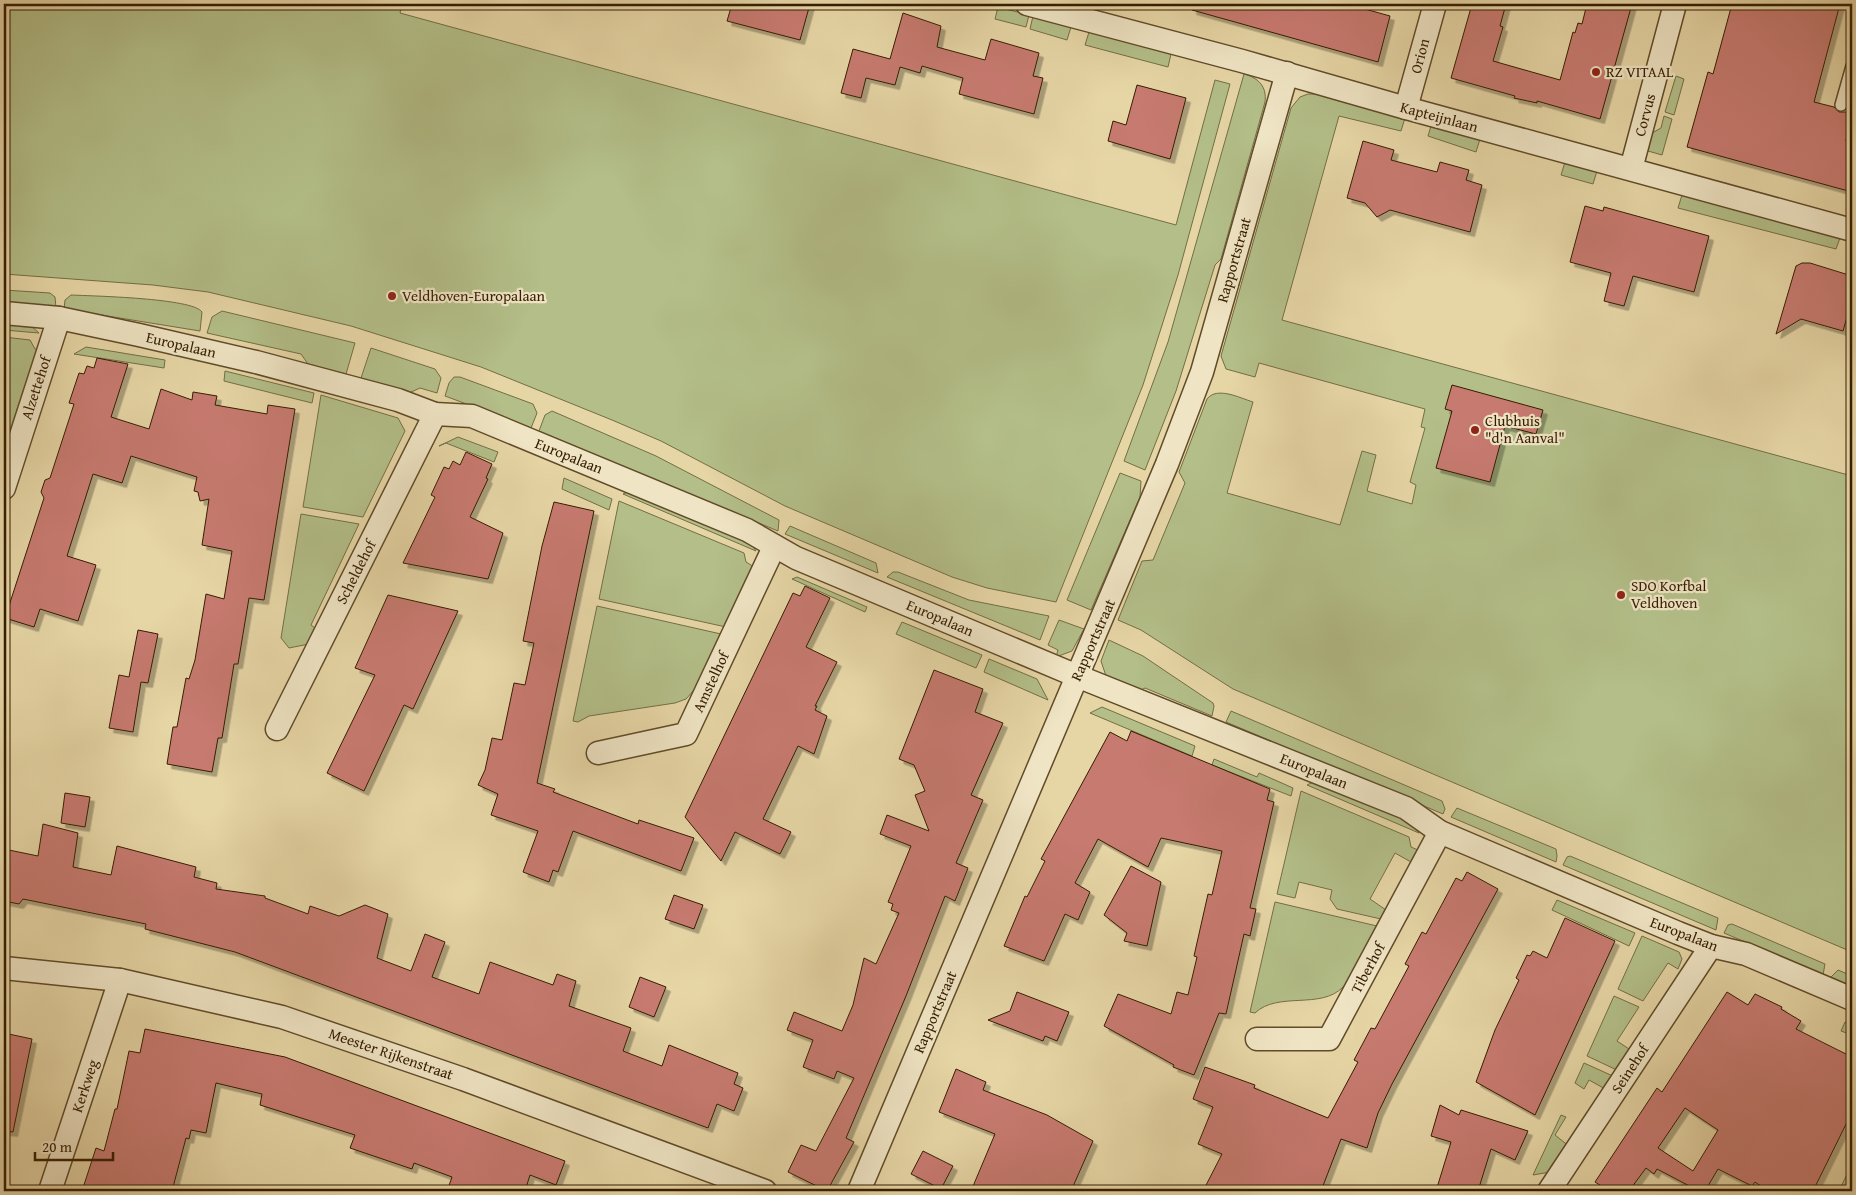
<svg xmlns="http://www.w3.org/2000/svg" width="1856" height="1195" viewBox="0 0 1856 1195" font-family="'Gentium Book Plus',serif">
<defs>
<filter id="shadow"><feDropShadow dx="4.5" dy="4.5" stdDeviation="0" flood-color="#0004"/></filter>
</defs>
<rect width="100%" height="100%" fill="#e6d5a5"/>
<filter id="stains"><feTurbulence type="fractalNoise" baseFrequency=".004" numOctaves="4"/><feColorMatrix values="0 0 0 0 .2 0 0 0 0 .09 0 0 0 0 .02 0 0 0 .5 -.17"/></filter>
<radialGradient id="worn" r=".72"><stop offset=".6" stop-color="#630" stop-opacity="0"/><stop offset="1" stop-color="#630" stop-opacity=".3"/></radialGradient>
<g fill="#b3be88" stroke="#746e44">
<path d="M4 4H402L400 13 1176 225 1215 80 1230 84 1178 275 1143 385 1056 602 987 588 952 577 785 506 661 441 612 420 481 367 351 326 208 292 153 285 4 274Z"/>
<path d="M998 7 1029 15 1026 27 995 19Z"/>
<path d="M1033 16 1071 27 1067 40 1030 29Z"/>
<path d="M1089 32 1171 54 1168 67 1085 45Z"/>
<path d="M1244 74C1259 78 1267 87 1265 102L1221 259 1215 265 1176 391 1145 470 1124 461 1168 342Z"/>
<path d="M1676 76 1684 79 1674 115 1665 112Z"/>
<path d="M1308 94H1317L1405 118 1401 131 1339 116 1282 320 1852 476V952L1233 689 1141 630 1118 620 1142 561 1153 560 1185 483 1179 472 1207 399C1217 386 1240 398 1253 402L1227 493 1340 525 1362 451 1376 455 1367 491 1412 504 1416 485 1410 482 1425 428 1421 427 1425 409 1259 363 1255 377 1226 369 1221 356 1291 108 1300 97Z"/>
<path d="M1664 116 1672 119 1662 155 1648 151 1652 133 1661 128Z"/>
<path d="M1431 126 1480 139 1476 152 1428 136Z"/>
<path d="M1565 162 1597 171 1593 184 1561 175Z"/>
<path d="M1682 195 1840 238 1836 249 1678 208Z"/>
<path d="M4 290 50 293 55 297 56 308 4 304Z"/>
<path d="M71 295C92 296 193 298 202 312L200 331 64 309 65 300Z"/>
<path d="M222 311 355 343 346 374 308 364 301 354 207 333 212 317Z"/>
<path d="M4 322 31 326 39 333 4 330Z"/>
<path d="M4 337 30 340 35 349 42 350 10 452H4Z"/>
<path d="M86 347 165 360 164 368 74 354Z"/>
<path d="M371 348 435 369 441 378 437 393 420 388 409 393 361 378Z"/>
<path d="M225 371 314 393 312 403 224 381Z"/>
<path d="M454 377H460L533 404 537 413 531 428 445 396 449 383Z"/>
<path d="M321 395 398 418 405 431 363 517 303 507Z"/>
<path d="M552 411 656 456 779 520 778 531 539 431 545 415Z"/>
<path d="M458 437 498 452 494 462 446 443 439 446Z"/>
<path d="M1120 473 1141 481 1140 497 1091 610 1067 600Z"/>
<path d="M564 478 612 499 609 510 562 489Z"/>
<path d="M633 490 751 543 756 551 623 494Z"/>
<path d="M619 501 744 553 746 562 754 567 726 627 599 599Z"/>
<path d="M301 514 359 524 311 625 318 630 309 644 289 648 281 638Z"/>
<path d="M790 526 876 563 878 573 785 534Z"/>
<path d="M893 572H898L969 600 1049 616 1040 640 887 577Z"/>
<path d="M797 577 867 607 865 612 792 579Z"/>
<path d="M597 606 721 634 695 689 686 699 675 703 589 716 578 722 573 721Z"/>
<path d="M1059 620 1084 629 1072 651 1056 657 1058 650 1048 645Z"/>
<path d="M902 622 982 655 976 668 896 634Z"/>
<path d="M1109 640 1143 656 1213 703 1214 706 1212 716 1145 688 1137 692 1106 676 1101 661Z"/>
<path d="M989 659 1037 679 1048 700 984 672Z"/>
<path d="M1102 707 1195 746 1192 756 1090 713Z"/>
<path d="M1231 711 1442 801 1445 809 1443 814 1226 722Z"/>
<path d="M1214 759 1257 777 1259 773 1293 788 1291 796 1212 765Z"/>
<path d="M1317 780 1408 819 1419 833 1307 785Z"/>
<path d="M1301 791 1409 837 1411 847 1418 850 1411 862 1395 853 1370 899 1386 910 1381 919 1337 909 1330 899 1332 890 1299 882 1295 898 1277 894Z"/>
<path d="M1457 808 1556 849 1557 856 1556 862 1451 817Z"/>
<path d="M1570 856 1718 918 1716 930 1563 865 1567 857Z"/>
<path d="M1557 900 1635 933 1629 946 1552 910Z"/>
<path d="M1275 902 1377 926C1368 944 1357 973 1343 987 1321 1010 1278 991 1255 1013L1250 1012Z"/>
<path d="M1732 924 1825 964 1823 975 1724 933 1728 925Z"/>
<path d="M1642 936 1679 952 1682 959 1678 969 1668 963 1643 1001 1618 989Z"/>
<path d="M1838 970 1852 976V988L1830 978Z"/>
<path d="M1614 996 1639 1007 1617 1041 1632 1051 1619 1071 1587 1056Z"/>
<path d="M1845 1022 1852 1025V1035L1841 1031Z"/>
<path d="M1584 1063 1615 1077 1607 1090 1589 1080 1584 1089 1575 1083Z"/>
<path d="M1561 1115 1566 1117 1555 1135 1570 1147 1550 1172 1533 1175Z"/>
<path d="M1849 1170 1852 1172V1191H1839Z"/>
</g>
<g fill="#c77a70" stroke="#351d00" fill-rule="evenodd" filter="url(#shadow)">
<path d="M732 4H810L800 40 727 21Z"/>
<path d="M1193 4H1347L1390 16 1378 62 1192 10Z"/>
<path d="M1472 4H1506L1500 26 1503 27 1493 61 1560 80 1573 32 1575 33 1578 23 1582 24 1587 4H1632L1600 119 1537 101V103L1514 98 1515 96 1451 78Z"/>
<path d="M1732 4H1840L1814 102 1834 107 1839 112H1852L1846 141 1852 143V192L1687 147 1708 72 1713 74Z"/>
<path d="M903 13 941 26 937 47 985 60 991 39 1039 53 1033 76 1043 78 1034 114 959 94 963 78 922 66 920 73 900 67 895 85 866 78 861 98 841 93 853 49 890 59Z"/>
<path d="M1137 85 1186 98 1170 159 1108 141 1113 121 1126 125Z"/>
<path d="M1363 141 1394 150 1391 160 1437 172 1440 162 1469 170 1466 180 1482 185 1470 232 1390 210 1377 217 1365 203 1347 198Z"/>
<path d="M1585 206 1603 211 1604 207 1709 236 1694 292 1633 276 1624 306 1604 301 1611 273 1570 262Z"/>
<path d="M1802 263H1810L1852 276V299L1843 331 1801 319 1776 334 1796 266Z"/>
<path d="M97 358 128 364 111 417 149 429 161 389 192 400 193 392 217 396 215 405 267 414 268 405 295 409 264 600 249 598 238 664H234L222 738H218L212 772 167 764 173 727H177L186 678 189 679 195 660 206 594 224 599 232 551 202 545 209 499 200 501 198 492 194 491 197 477 131 456 122 483 93 474 67 556 96 565 78 621 40 609 34 627 5 618 44 498 41 492 45 480 50 478 74 404 69 403 79 373 84 374 87 366 94 368Z"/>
<path d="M1452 385 1543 410 1536 434 1505 426 1490 482 1436 468 1452 411 1445 409Z"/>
<path d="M466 452 492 464 486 478 488 479 470 517 503 533 488 579 403 563 435 497 431 495 444 467 449 469 453 461 460 465Z"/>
<path d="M554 502 594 511 537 783 555 789 553 792 638 824 639 820 694 838 681 871 573 831 558 872 553 870 549 882 523 872 538 831 491 815 498 794 478 785 485 770 492 738 502 740 514 683 525 685 534 643 523 641 542 546Z"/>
<path d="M805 586 830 598 806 647 837 662 815 706H817L815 710 827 716 814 754 798 746 763 819 791 832 780 854 735 832 721 861 685 817 793 593 800 596Z"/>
<path d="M388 595 458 611 413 709 404 705 364 791 327 773 375 675 355 668Z"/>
<path d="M138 630 158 634 148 683 141 682 133 732 109 728 119 675 129 677Z"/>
<path d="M934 670 983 689 975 712 1003 723 971 795 983 800 956 863 968 868 955 901 945 896 906 996 846 1138 854 1142 827 1191 788 1172 801 1145 816 1151 854 1078 837 1071 834 1079 803 1067 813 1040 787 1030 794 1012 842 1031 853 1005 864 958 876 964 899 913 891 910 893 904 888 902 911 846 880 834 887 815 929 831 915 795 925 791 914 765 899 759Z"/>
<path d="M1131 731 1270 789 1267 800 1274 802 1250 908 1256 909 1250 936 1244 934 1226 1014 1219 1013 1194 1075 1173 1067 1174 1065 1104 1026 1118 994 1171 1014 1177 992 1188 995 1197 957 1194 956 1208 894 1212 895 1222 851 1161 838 1148 867 1098 839 1075 883 1090 892 1078 920 1065 914 1044 961 1004 946 1025 896 1027 897 1045 861 1041 859 1110 732 1127 741Z"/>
<path d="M65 793 90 797 85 827 61 823Z"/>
<path d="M43 824 78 833 73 867 111 875 117 846 196 867 194 877 217 883 216 889 265 896V898L308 914 310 906 339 916 365 905 388 914 377 958 411 971 425 934 445 942 432 977 479 994 490 962 553 985 557 974 576 981 569 1006 631 1028 623 1051 662 1066 669 1045 738 1073 734 1084 743 1088 734 1111 717 1104 708 1128 235 952 145 929 146 924 23 899 19 904 4 901V849L38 856Z"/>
<path d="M1131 866 1161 882 1147 946 1124 941 1127 933 1104 915Z"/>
<path d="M1467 872 1498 889 1392 1084 1378 1113 1367 1148 1341 1139 1321 1191H1203L1222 1154 1198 1144 1213 1107 1193 1099 1205 1067 1255 1085 1254 1088 1328 1118 1358 1062 1354 1060 1371 1028 1375 1029 1409 966 1405 964 1422 932 1426 934 1456 878 1462 881Z"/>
<path d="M674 895 703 905 694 929 665 919Z"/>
<path d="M1565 918 1615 941 1535 1115 1476 1082 1495 1030 1519 980 1516 978 1527 955 1530 956 1533 951 1547 958Z"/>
<path d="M640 977 666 987 654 1017 629 1007Z"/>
<path d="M1017 992 1069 1012 1057 1041 1045 1036 1043 1041 988 1020 1010 1011Z"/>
<path d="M1727 992 1748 1005 1755 994 1782 1007 1781 1009 1801 1021 1796 1029 1852 1057V1112L1813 1191H1768L1755 1182 1752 1186 1718 1169 1705 1191H1699L1657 1169 1654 1174 1646 1168 1629 1191H1609L1595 1182 1657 1088 1662 1092ZM1685 1108 1718 1130 1693 1171 1658 1148Z"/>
<path d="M145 1029 285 1057 565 1161 556 1185 530 1175 525 1191H447L452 1177 414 1163 412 1169 350 1148 355 1135 260 1105 262 1094 216 1083 206 1133 191 1130 189 1139 186 1138 172 1191H82L96 1148 104 1151 115 1109H117L129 1051 140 1053Z"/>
<path d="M4 1033 32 1039 13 1132 4 1131Z"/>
<path d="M956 1069 986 1082 983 1090 1047 1115 1093 1141 1071 1191H971L995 1134 939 1112Z"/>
<path d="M1440 1105 1459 1115 1461 1110 1528 1131 1515 1160 1491 1149 1478 1191H1436L1451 1142 1431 1136Z"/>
<path d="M923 1151 953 1166 941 1189 911 1174Z"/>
</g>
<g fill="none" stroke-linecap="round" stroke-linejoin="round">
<g stroke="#614b29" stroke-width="14">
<path id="lane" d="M1841 105 1852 66"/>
</g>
<g stroke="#614b29" stroke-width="25">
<g id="street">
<path d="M1027 4 1242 61 1406 108 1852 230"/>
<path d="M1406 108 1435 4"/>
<path d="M1631 169 1675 4"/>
<path d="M4 313 59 318 139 335 256 362 398 400 435 414 472 416 747 530 796 558 1077 676 1406 808 1440 832 1678 933 1711 946 1746 954 1852 999"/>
<path d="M4 488 59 318"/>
<path d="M277 729 435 414"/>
<path d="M598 753 686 734 774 547"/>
<path d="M4 968 120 980 282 1017 463 1079 765 1191"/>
<path d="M1257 1039H1329L1440 832"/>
<path d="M50 1191 120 980"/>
<path d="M859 1191 1167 464 1202 372 1287 73"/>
<path d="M1549 1191 1711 946"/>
</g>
</g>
<use href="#lane" stroke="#efe4c4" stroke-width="11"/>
<use href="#street" stroke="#efe4c4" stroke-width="22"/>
</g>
<g fill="#8f2418" stroke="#efe4c4" stroke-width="2">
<circle cx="1596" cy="72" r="5"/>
<circle cx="392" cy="296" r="5"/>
<circle cx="1475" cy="430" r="5"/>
<circle cx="1621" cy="595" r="5"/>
</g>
<g text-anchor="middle" stroke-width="4.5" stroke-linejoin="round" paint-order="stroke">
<g font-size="15" fill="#351d00" stroke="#efe4c4">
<text transform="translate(1420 56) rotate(-75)" y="5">Orion</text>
<text transform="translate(1645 115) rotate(-75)" y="5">Corvus</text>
<text transform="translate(1439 117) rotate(15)" y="5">Kapteijnlaan</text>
<text transform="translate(1234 260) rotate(-74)" y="5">Rapportstraat</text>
<text transform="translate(181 345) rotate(13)" y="5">Europalaan</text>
<text transform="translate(36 388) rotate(-72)" y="5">Alzettehof</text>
<text transform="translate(569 456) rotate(22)" y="5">Europalaan</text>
<text transform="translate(356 572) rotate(-63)" y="5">Scheldehof</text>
<text transform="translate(940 618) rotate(23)" y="5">Europalaan</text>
<text transform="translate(1093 640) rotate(-66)" y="5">Rapportstraat</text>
<text transform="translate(711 682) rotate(-65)" y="5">Amstelhof</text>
<text transform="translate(1314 771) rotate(22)" y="5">Europalaan</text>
<text transform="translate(1684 934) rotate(21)" y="5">Europalaan</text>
<text transform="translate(1368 968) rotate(-62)" y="5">Tiberhof</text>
<text transform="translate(935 1012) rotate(-67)" y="5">Rapportstraat</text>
<text transform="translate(391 1054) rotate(19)" y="5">Meester Rijkenstraat</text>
<text transform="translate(1630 1069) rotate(-57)" y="5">Seinehof</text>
<text transform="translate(85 1086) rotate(-72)" y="5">Kerkweg</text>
</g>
<g font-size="15" fill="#351d00" stroke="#efe4c4" text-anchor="start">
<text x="1606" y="77">RZ VITAAL</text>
<text x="402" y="301">Veldhoven-Europalaan</text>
<text x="1485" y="426">Clubhuis<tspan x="1485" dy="17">"d'n Aanval"</tspan></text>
<text x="1631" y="591">SDO Korfbal<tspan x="1631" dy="17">Veldhoven</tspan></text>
</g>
</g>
<rect width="1856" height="1195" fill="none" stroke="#e6d5a5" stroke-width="20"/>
<rect x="5" y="5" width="1846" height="1185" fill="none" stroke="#351d00" stroke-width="2.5"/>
<rect x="10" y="10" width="1836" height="1175" fill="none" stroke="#351d00"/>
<path d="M35 1152v8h78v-8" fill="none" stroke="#351d00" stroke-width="2.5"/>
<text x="42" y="1152" font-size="15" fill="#351d00" stroke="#efe4c4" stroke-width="4" paint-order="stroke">20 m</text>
<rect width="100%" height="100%" filter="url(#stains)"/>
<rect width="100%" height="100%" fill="url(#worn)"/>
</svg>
